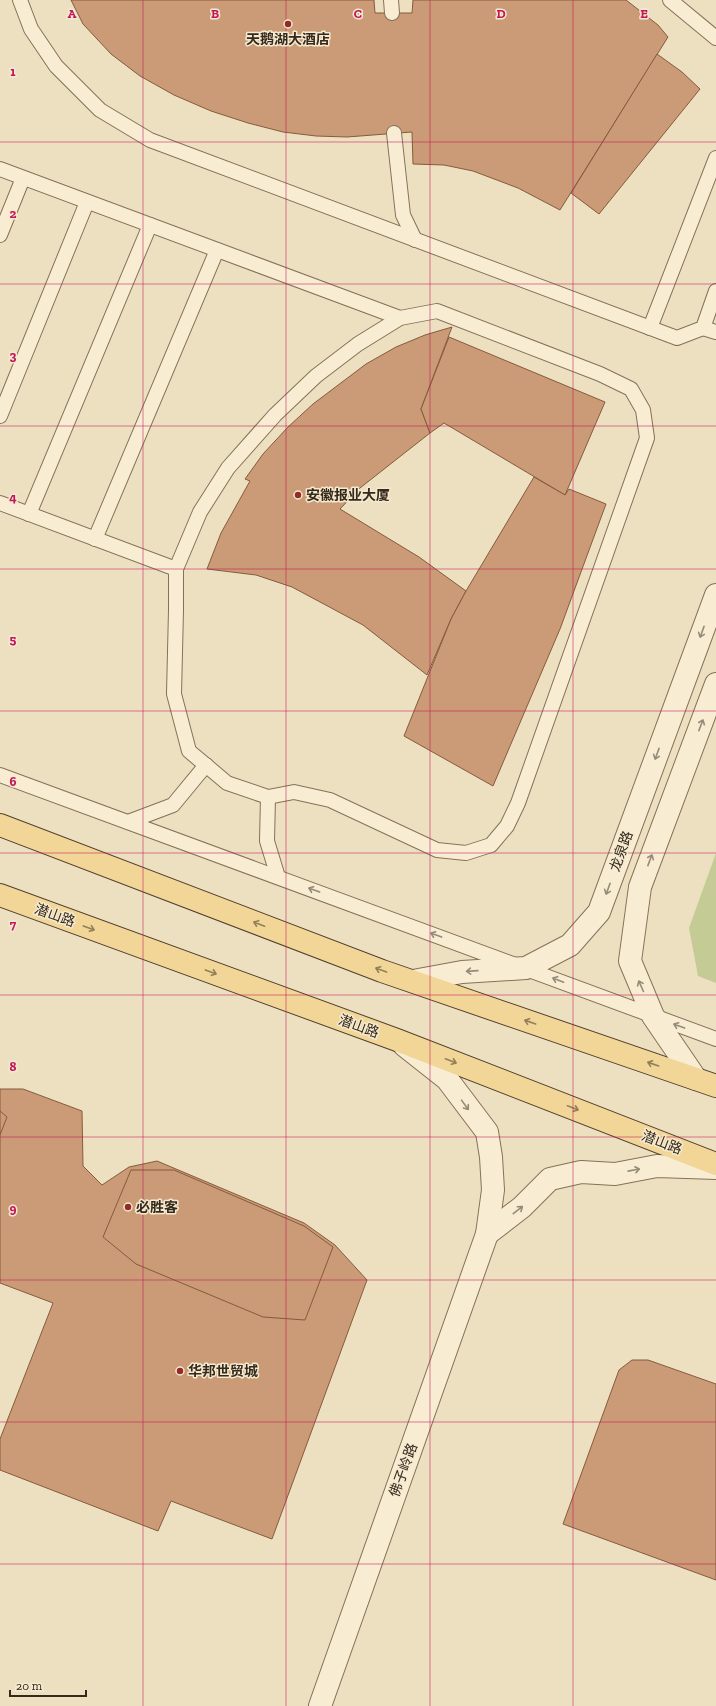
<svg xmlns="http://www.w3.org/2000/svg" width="716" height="1706" viewBox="0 0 716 1706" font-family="'Zilla Slab','Noto Sans SC',serif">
<rect width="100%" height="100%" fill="#ede0c0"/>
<path fill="#c4cb94" d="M716 853V983L698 976 689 928Z"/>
<g fill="#cb9a76" stroke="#855b3e">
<path d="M71 0H374L375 13H412L413 0H626L658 25 668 37 560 210 518 188 473 171 444 165 413 164 412 132 347 137 316 136 283 132 248 123 211 111 174 95 140 76 111 54 83 24Z"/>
<path d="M657 54 682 72 700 89 599 214 571 193Z"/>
<path d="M452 327 421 409 430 433 360 488 340 509 419 557 466 591 451 619 427 675 363 625 292 587 256 575 207 569 221 533 250 481 245 479 263 454 288 427 313 404 366 364 396 347 425 335Z"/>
<path d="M449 337 605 402 565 495 444 423 430 433 421 409Z"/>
<path d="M534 477 565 495 569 489 606 504 560 629 493 786 404 736 451 619 466 591Z"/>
<path d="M0 1089H23L82 1111 83 1166 102 1185 129 1167 157 1161 304 1223 335 1245 367 1280 272 1539 171 1501 158 1531 0 1470V1439L53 1303 0 1283Z"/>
<path d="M0 1111 7 1117 0 1135Z"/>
<path d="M131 1170H174L304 1226 333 1247 305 1320 263 1317 136 1264 103 1237Z"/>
<path d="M632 1360H648L716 1384V1580L563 1524 619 1370Z"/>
</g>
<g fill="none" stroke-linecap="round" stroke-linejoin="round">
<g stroke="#867158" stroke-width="16">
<g id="service">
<path d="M20 0 31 29 56 66 100 110 150 140 677 338 703 328 716 291"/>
<path d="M391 0 392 13"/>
<path d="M670 0 716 38"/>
<path d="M394 133 403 215 415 240"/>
<path d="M0 169 400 318"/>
<path d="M0 235 23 178"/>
<path d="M437 311 600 374 631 389 643 410 647 438 518 803 507 826 491 845 466 853 437 850 330 800 294 792 268 797 227 783 189 751 174 694 176 610V569L200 512 228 468 275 415 316 376 358 344 400 318Z"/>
<path d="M650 328 716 158"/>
<path d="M703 328 716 332"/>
<path d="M0 416 87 202"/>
<path d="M0 503 176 569"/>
<path d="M29 514 150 225"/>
<path d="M95 539 217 250"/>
<path d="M0 775 716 1039"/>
<path d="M268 797 267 841 278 877"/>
<path d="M128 822 173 805 206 765"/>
</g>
</g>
<g stroke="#867158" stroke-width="24">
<g id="tertiary">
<path d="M413 981 462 972 526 968 570 945 599 912 716 595"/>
<path d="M696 1079 653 1016 630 961 640 887 716 684"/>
<path d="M487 1234 522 1207 550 1179 581 1172 615 1174 657 1166 716 1168"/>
<path d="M320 1706 487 1234 493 1190 491 1157 487 1132 447 1079 404 1045"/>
</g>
</g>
<g stroke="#533f2d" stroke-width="24">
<g id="primary">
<path d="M0 825 382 971 716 1086"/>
<path d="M0 895 397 1040 716 1164"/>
</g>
</g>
<use href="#service" stroke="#f8edd3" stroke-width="14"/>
<use href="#tertiary" stroke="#f8edd3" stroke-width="22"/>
<use href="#primary" stroke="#f1d697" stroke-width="22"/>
</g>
<defs><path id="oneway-shaft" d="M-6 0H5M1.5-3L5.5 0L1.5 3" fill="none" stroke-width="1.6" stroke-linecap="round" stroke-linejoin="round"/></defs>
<g stroke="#968b78">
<use href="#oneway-shaft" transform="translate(702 632) rotate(110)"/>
<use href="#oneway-shaft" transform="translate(701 725) rotate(-69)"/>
<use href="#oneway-shaft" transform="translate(657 754) rotate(110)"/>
<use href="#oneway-shaft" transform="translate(650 860) rotate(-69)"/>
<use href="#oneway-shaft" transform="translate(608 889) rotate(110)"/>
<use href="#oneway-shaft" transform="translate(314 890) rotate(-160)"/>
<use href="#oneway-shaft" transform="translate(436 935) rotate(-160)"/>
<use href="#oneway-shaft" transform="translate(472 971) rotate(176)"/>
<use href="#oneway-shaft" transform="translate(558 980) rotate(-159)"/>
<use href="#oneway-shaft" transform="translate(641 986) rotate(-114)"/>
<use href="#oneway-shaft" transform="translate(679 1026) rotate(-160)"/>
<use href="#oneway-shaft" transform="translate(465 1105) rotate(54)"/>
<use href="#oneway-shaft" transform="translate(634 1170) rotate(-11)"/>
<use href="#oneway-shaft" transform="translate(518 1210) rotate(-38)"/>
</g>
<g stroke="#93805a">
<use href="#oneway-shaft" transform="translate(259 924) rotate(-159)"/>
<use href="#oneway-shaft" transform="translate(89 928) rotate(20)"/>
<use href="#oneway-shaft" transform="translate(381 970) rotate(-160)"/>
<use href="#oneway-shaft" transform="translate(211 972) rotate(20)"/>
<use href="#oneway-shaft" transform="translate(530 1022) rotate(-161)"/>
<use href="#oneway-shaft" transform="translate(451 1061) rotate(21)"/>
<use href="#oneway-shaft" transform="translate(653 1064) rotate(-161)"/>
<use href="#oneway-shaft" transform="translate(573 1108) rotate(21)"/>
</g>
<path fill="none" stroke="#c2185b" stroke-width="1" stroke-opacity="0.55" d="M143 0V1706M286 0V1706M430 0V1706M573 0V1706M0 142H716M0 284H716M0 426H716M0 569H716M0 711H716M0 853H716M0 995H716M0 1137H716M0 1280H716M0 1422H716M0 1564H716"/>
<g fill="#942929" stroke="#f5eacf" stroke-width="1.5">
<circle cx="288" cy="24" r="4"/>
<circle cx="298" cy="495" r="4"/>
<circle cx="128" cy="1207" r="4"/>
<circle cx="180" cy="1371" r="4"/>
</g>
<g text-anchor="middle" stroke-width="3" stroke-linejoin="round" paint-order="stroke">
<g font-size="14" font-weight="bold" fill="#35291c" stroke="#f5eacf" text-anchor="start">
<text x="288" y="44" text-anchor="middle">天鹅湖大酒店</text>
<text x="306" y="500">安徽报业大厦</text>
<text x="136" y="1212">必胜客</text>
<text x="188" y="1376">华邦世贸城</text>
</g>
<g font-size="14" fill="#35291c" stroke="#f5eacf">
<text transform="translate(621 851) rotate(-70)" y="5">龙泉路</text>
<text transform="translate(55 915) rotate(20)" y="5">潜山路</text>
<text transform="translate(359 1026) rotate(20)" y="5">潜山路</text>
<text transform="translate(662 1142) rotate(21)" y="5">潜山路</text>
<text transform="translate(403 1470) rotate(-70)" y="5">佛子岭路</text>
</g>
</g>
<g font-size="13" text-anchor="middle" font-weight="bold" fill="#c2185b" stroke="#f5eacf" stroke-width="3" stroke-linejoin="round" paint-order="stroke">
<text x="72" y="18">A</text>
<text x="215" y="18">B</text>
<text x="358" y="18">C</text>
<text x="501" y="18">D</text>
<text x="644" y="18">E</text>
<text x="13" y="76">1</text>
<text x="13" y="218">2</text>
<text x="13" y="360">3</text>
<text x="13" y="502">4</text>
<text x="13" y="644">5</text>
<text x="13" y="786">6</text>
<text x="13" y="929">7</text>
<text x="13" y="1071">8</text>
<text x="13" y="1213">9</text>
</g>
<path d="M10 1690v6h76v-6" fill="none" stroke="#35291c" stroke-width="2"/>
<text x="16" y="1690" font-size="12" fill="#35291c" stroke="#f5eacf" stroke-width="3" paint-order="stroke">20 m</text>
</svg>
